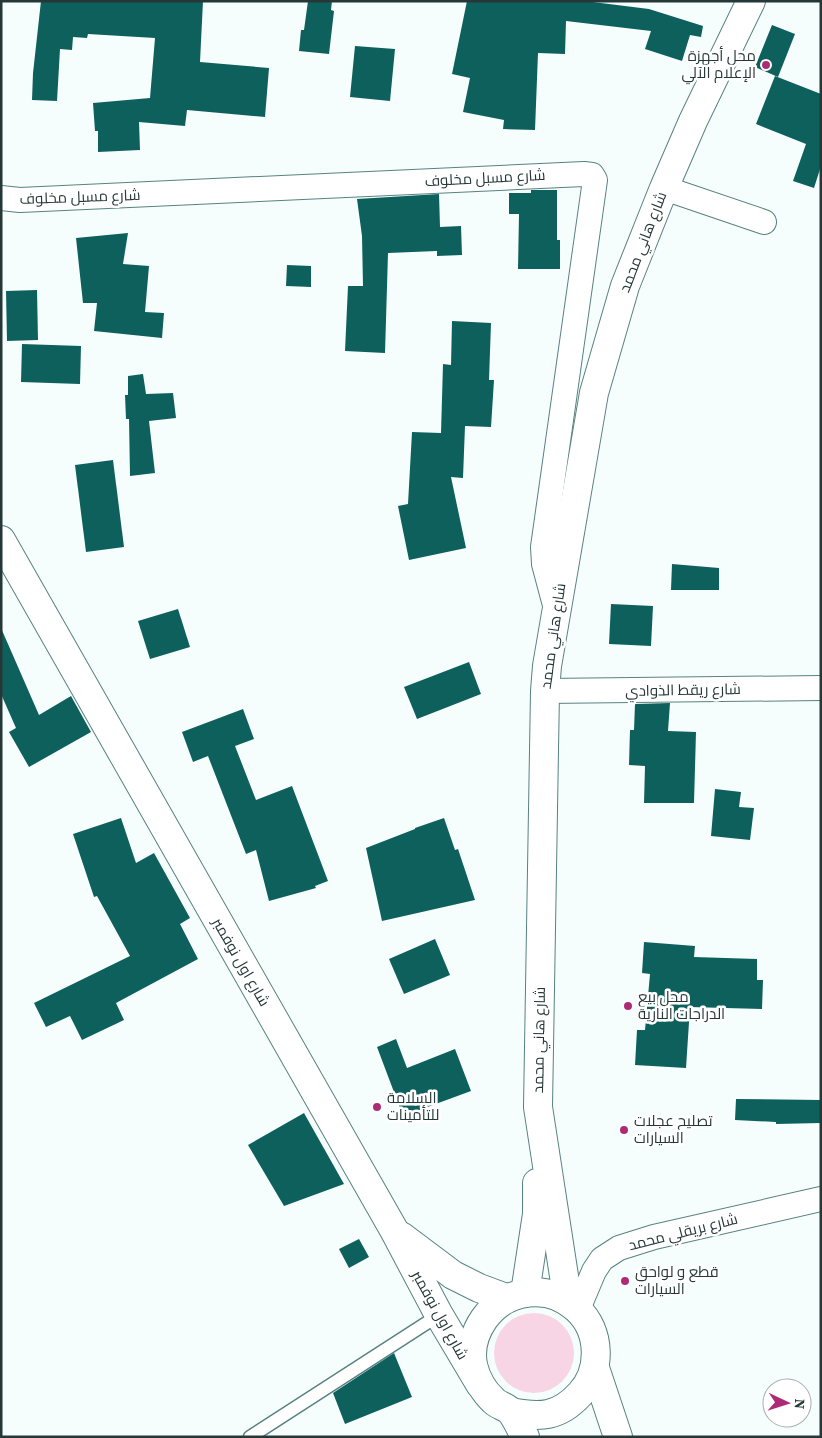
<svg xmlns="http://www.w3.org/2000/svg" width="822" height="1438" viewBox="0 0 822 1438" font-family="'Source Serif 4',Cairo,serif">
<rect width="100%" height="100%" fill="#f5fefd"/>
<circle fill="#f8d5e4" cx="534" cy="1353" r="40"/>
<g fill="#0e605d">
<path d="M41 1H203L200 62 269 68 265 117 187 110 185 126 139 122 140 150 98 152V131H95L93 103 150 98 155 38 88 34 87 38 73 37 72 50 60 49 57 101 32 100 33 73Z"/>
<path d="M308 1H332L331 10 334 11 329 54 299 51 301 30H304Z"/>
<path d="M467 1H585L649 9 703 26 701 37 690 35 682 61 645 49 651 31 566 21 565 54 538 53 535 130 503 129 504 120 463 112 470 78 452 74Z"/>
<path d="M772 25 795 34 778 77 755 67Z"/>
<path d="M355 46 395 49 390 101 350 97Z"/>
<path d="M775 76 821 94V166L814 188 793 181 806 144 756 124Z"/>
<path d="M531 190H557V240H560V269H518L519 214H509V193H531Z"/>
<path d="M439 194 440 227 461 226 462 255 437 256V251L388 253 385 353 345 351 348 286H363L362 236 357 199Z"/>
<path d="M128 233 123 264 149 266 145 312 164 313 162 338 94 331 97 303H83L76 238Z"/>
<path d="M287 265 311 266V287L286 286Z"/>
<path d="M37 290 38 340 7 341 6 291Z"/>
<path d="M452 321 491 323 489 380H494L491 427 465 426 463 478 451 477 466 548 409 560 398 506 408 504 412 432 441 433 443 364 451 365Z"/>
<path d="M22 344 81 346 80 384 21 382Z"/>
<path d="M143 374 146 394 173 393 176 418 149 421 155 473 130 476 129 419H126L125 395H128V376Z"/>
<path d="M113 460 124 547 86 552 75 465Z"/>
<path d="M672 564 719 568V590H671Z"/>
<path d="M611 604 653 606 651 646 609 644Z"/>
<path d="M178 609 190 647 150 659 138 621Z"/>
<path d="M1 628 39 715 71 696 91 732 29 767 9 732 16 728 1 694Z"/>
<path d="M469 662 481 694 417 719 404 687Z"/>
<path d="M670 703 668 731 696 732 694 803H644L645 766 629 765 630 730H634L635 704Z"/>
<path d="M243 709 254 739 235 746 256 800 292 786 328 881 315 886 316 888 269 901 256 850 246 854 208 756 193 762 182 732Z"/>
<path d="M715 789 741 792 739 807 754 808 750 840 711 836Z"/>
<path d="M121 818 136 863 154 853 190 918 180 924 198 959 116 1003 124 1020 82 1040 70 1016 46 1027 34 1003 130 956 97 896 94 897 73 834Z"/>
<path d="M444 818 455 850 458 849 475 900 382 921 366 848 415 829V828Z"/>
<path d="M435 939 450 975 404 994 389 959Z"/>
<path d="M644 942 695 946 694 957 757 959V980H763L762 1009 690 1007 686 1068 635 1065 637 1030H645L650 974 642 973Z"/>
<path d="M396 1039 407 1068 455 1049 471 1091 403 1116 377 1047Z"/>
<path d="M736 1099 821 1100V1123L776 1124V1122L735 1120Z"/>
<path d="M304 1113 344 1184 284 1206 248 1145Z"/>
<path d="M359 1239 369 1257 349 1268 339 1249Z"/>
<path d="M394 1353 412 1397 345 1424 333 1393Z"/>
</g>
<g fill="none" stroke-linecap="round" stroke-linejoin="round">
<g stroke="#57827f" stroke-width="15">
<path id="lane" d="M250 1437 439 1315"/>
</g>
<g stroke="#57827f" stroke-width="26">
<g id="street">
<path d="M664 188 764 222"/>
<path d="M1 198 20 200 584 174 592 175 595 180 543 547 544 564 556 609"/>
<path d="M545 691 821 688"/>
<path d="M578 1309 594 1271 602 1259 619 1248 654 1237 821 1199"/>
</g>
</g>
<g stroke="#57827f" stroke-width="30">
<g id="secondary">
<path d="M1 540 394 1230 439 1315 480 1384"/>
<path d="M401 1236 453 1275 479 1288 506 1298"/>
<path d="M525 1293 537 1214V1183"/>
<path d="M568 1302 538 1107 545 691 547 666 594 393 625 286 664 188 693 121 751 1"/>
<path d="M595 1368 618 1437"/>
<path d="M511 1412C540 1418 559 1417 580 1394 602 1371 601 1331 577 1309 550 1283 506 1288 484 1319 475 1332 470 1349 473 1365 476 1378 484 1392 494 1401 499 1406 508 1407 512 1413 517 1420 521 1429 525 1437"/>
</g>
</g>
<use href="#lane" stroke="#fff" stroke-width="12"/>
<use href="#street" stroke="#fff" stroke-width="24"/>
<use href="#secondary" stroke="#fff" stroke-width="28"/>
</g>
<g fill="#ad2b76" stroke="#fff" stroke-width="2">
<circle cx="766" cy="65" r="5"/>
<circle cx="628" cy="1006" r="5"/>
<circle cx="377" cy="1107" r="5"/>
<circle cx="624" cy="1130" r="5"/>
<circle cx="625" cy="1281" r="5"/>
</g>
<g text-anchor="middle" stroke-width="5" stroke-linejoin="round" paint-order="stroke">
<g font-size="15" fill="#253736" stroke="#fff" text-anchor="start">
<text x="756" y="61" text-anchor="end">محل أجهزة<tspan x="756" dy="17">الإعلام الآلي</tspan></text>
<text x="638" y="1002">محل بيع<tspan x="638" dy="17">الدراجات النارية</tspan></text>
<text x="387" y="1103">السلامة<tspan x="387" dy="17">للتأمينات</tspan></text>
<text x="634" y="1126">تصليح عجلات<tspan x="634" dy="17">السيارات</tspan></text>
<text x="635" y="1277">قطع و لواحق<tspan x="635" dy="17">السيارات</tspan></text>
</g>
<g font-size="15" fill="#253736" stroke="#fff">
<text transform="translate(485 178) rotate(-3)" y="5">شارع مسبل مخلوف</text>
<text transform="translate(80 197) rotate(-2)" y="5">شارع مسبل مخلوف</text>
<text transform="translate(643 242) rotate(-69)" y="5">شارع هاني محمد</text>
<text transform="translate(553 636) rotate(-82)" y="5">شارع هاني محمد</text>
<text transform="translate(683 690) rotate(-1)" y="5">شارع ريقط الذوادي</text>
<text transform="translate(241 962) rotate(60)" y="5">شارع اول نوفمبر</text>
<text transform="translate(539 1040) rotate(-89)" y="5">شارع هاني محمد</text>
<text transform="translate(683 1232) rotate(-14)" y="5">شارع بريقلي محمد</text>
<text transform="translate(440 1315) rotate(61)" y="5">شارع اول نوفمبر</text>
</g>
</g>
<rect width="822" height="1438" fill="none" stroke="#253736" stroke-width="5"/>
<g transform="translate(787 1403) rotate(94)"><circle r="24" fill="#ffffff" stroke="#a8afaf"/>
<path d="M0-4L9 19L0 12L-9 19Z" fill="#ad2b76"/>
<text y="-8" font-size="14" font-weight="bold" text-anchor="middle" fill="#253736">N</text>
</g>
</svg>
